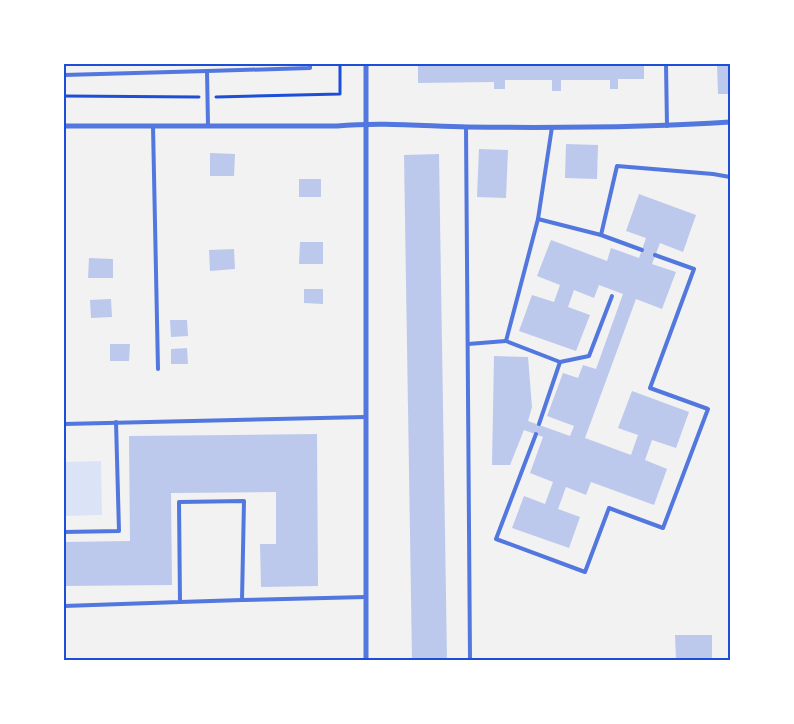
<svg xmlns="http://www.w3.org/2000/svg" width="794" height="724" viewBox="0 0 794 724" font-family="'Exo 2',sans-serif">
<rect width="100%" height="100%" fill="#f2f2f2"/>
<path fill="#dbe4f7" d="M101 461 102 515 64 516V462Z"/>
<g fill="#bdc9ec">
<path d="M418 64H644V79H618V89H610V80H561V91H552V80H505V89H494V82L418 83Z"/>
<path d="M717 64H730V94H718Z"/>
<path d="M566 144 598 145 597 179 565 178Z"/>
<path d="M479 149 508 150 506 198 477 197Z"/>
<path d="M210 153 235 154 234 176H210Z"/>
<path d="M439 154 447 660H412L404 155Z"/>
<rect x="299" y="179" width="22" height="18"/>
<path d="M639 194 696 215 683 252 660 243 652 264 676 272 662 309 636 299 585 438 631 455 638 435 618 428 632 391 689 412 676 448 652 440 645 460 667 469 654 505 591 482 586 495 566 487 558 509 580 517 569 548 512 528 524 496 545 504 553 482 530 473 543 437 524 430 510 465H492L494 356 528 357 532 407 528 421 570 436 574 426 547 416 563 373 578 378 583 365 596 369 623 294 599 285 594 298 574 290 568 307 590 315 576 351 519 331 532 295 554 302 560 285 537 276 551 240 607 261 611 248 639 258 646 238 626 231Z"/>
<path d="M300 242H323V264H299Z"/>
<path d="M234 249 235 269 210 271 209 250Z"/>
<path d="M89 258 113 259V278H88Z"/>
<path d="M304 289H323V304L304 303Z"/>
<path d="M111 299 112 317 91 318 90 300Z"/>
<path d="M170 320H187L188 336 171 337Z"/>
<path d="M110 344H130L129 361H110Z"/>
<path d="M187 348 188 364H171V349Z"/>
<path d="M317 434 318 586 261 587 260 544H276V492L171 493 172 585 64 586V542L130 541 129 436Z"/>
<path d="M675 635H712V660H676Z"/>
</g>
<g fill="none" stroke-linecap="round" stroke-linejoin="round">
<g stroke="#1d4ed8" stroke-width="3">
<path d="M64 96 199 97"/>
<path d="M216 97 340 94V64"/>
</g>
<g stroke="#5277de" stroke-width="4">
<path d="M666 64 667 126"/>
<path d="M64 75 207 71"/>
<path d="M208 125 207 71 310 68V64"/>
<path d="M153 126 158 369"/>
<path d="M466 127 470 660"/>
<path d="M552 127 538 219 601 235 617 166 713 174 730 177"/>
<path d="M538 219 506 341 560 362 539 424"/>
<path d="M601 235 642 250"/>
<path d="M468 344 506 341"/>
<path d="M560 362 589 356 612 296"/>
<path d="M64 424 365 417"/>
<path d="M536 434 496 539 585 572 609 508 663 528 708 409 650 388 694 269 655 255"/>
<path d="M64 532 119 531 116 422"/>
<path d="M180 602 242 600"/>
<path d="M64 606 180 602 179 502 244 501 242 600 366 597"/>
</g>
<g stroke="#5277de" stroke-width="5">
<path d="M64 126H337C381 122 424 126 467 127 555 128 643 128 730 122"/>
<path d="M366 660V64"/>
</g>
</g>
<rect width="794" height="724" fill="none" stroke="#ffffff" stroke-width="130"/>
<rect x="65" y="65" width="664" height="594" fill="none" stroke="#1d4ed8" stroke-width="2"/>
</svg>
